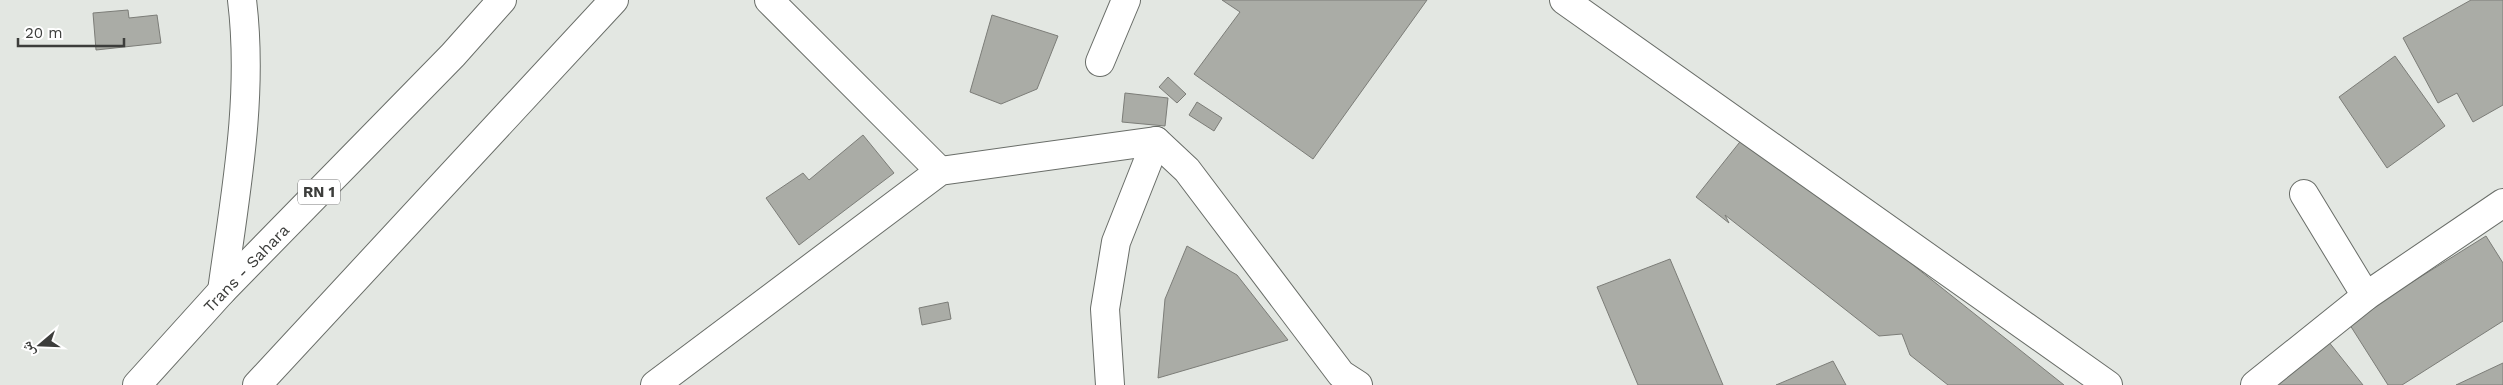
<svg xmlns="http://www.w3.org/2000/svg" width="2503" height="385" viewBox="0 0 2503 385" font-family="'Work Sans','Noto Naskh Arabic',sans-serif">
<rect width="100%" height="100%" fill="#e3e7e2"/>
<g fill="#aaaca6" stroke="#7c7d78">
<path d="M1222 0H1427L1313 159 1194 74 1240 12Z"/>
<path d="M2471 0H2503V105L2473 122 2457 93 2438 103 2403 38Z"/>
<path d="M128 10 129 18 157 15 161 43 96 50 93 13Z"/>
<path d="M992 15 1058 36 1037 89 1001 104 970 92Z"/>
<path d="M2395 56 2445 126 2387 168 2339 97Z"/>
<path d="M1168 77 1186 94 1177 103 1159 87Z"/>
<path d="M1125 93 1168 98 1165 126 1122 122Z"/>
<path d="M1197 102 1222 118 1214 131 1189 115Z"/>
<path d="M1747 133 2064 385H1948L1910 355 1902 334 1879 336 1725 215 1729 223 1696 197Z"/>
<path d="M863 135 894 173 799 245 766 198 803 173 809 180Z"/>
<path d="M2486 236 2503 263V321L2402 385H2388L2348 322Z"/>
<path d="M1187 246 1237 275 1288 340 1158 378 1165 299Z"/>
<path d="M1670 259 1723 385H1638L1597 287Z"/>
<path d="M948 302 951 319 922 325 919 308Z"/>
<path d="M2328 341 2363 385H2274Z"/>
<path d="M1833 361 1846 385H1776Z"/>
<path d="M2503 363V385H2456Z"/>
</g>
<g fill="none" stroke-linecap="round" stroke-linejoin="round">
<g stroke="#696d68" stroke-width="30">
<g id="minor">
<path d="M769 0 940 171"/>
<path d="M1564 0 2108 385"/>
<path d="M1100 62 1126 0"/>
<path d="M2304 194 2366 296"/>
<path d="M222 291C235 196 254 97 242 0"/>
<path d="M655 385 940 171 1156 141 1187 170 1341 374 1358 385"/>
<path d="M1110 385 1105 309 1116 242 1156 141"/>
<path d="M2255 385 2366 296 2503 203"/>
</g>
</g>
<g stroke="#696d68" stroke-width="30">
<g id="highway">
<path d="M137 385 222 291 453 55 502 0"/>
<path d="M257 385 614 0"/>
</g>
</g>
<use href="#minor" stroke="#fff" stroke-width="28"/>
<use href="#highway" stroke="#fff" stroke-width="28"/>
</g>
<g text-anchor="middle" stroke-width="4" stroke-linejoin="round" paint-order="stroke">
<rect fill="#fff" stroke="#767776" stroke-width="1" x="298" y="179.5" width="42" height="25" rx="4"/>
<g font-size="15" font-weight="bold" fill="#3c3d3b">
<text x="319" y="197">RN 1</text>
</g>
<g font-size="16" fill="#3c3d3b" stroke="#fff">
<text transform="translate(246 268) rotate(-46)" y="6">Trans - Sahara</text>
</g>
</g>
<g transform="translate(40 345) rotate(251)" stroke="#ffffff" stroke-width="4" paint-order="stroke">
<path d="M0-4L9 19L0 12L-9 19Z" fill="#3c3d3b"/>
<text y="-8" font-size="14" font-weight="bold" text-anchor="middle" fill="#3c3d3b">ش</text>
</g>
<path d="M18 38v8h106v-8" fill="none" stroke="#3c3d3b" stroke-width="2.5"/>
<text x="25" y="38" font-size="15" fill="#3c3d3b" stroke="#ffffff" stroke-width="4" paint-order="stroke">20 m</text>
</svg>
